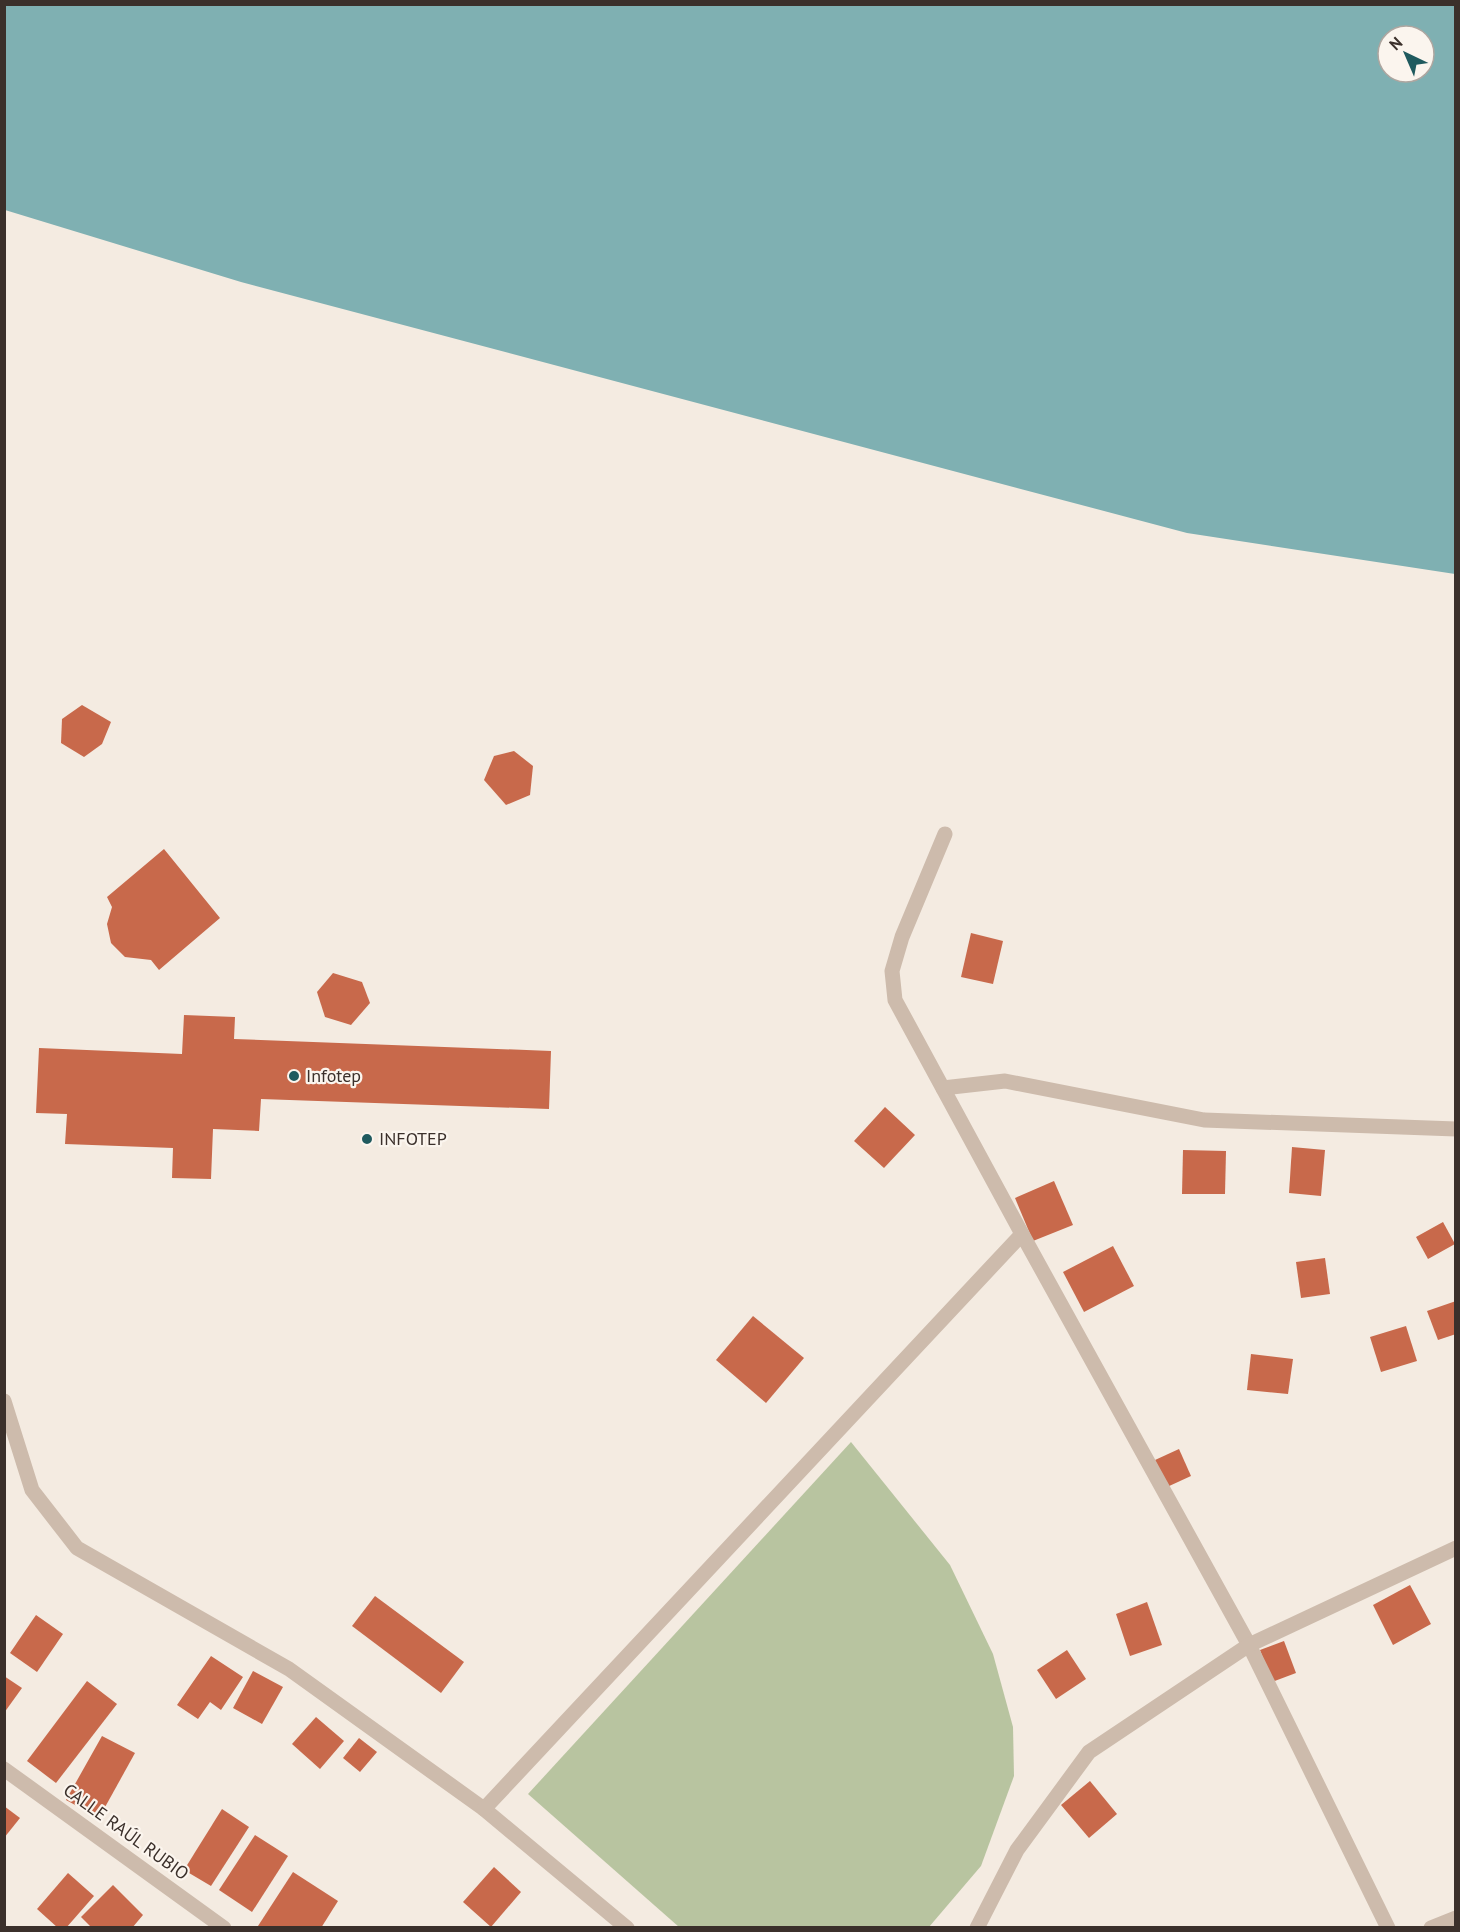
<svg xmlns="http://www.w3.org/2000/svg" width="1460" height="1932" viewBox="0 0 1460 1932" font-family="'PT Sans',sans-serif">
<rect width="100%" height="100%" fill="#f4ebe1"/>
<path fill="#b8c4a0" d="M851 1442 950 1565 993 1654 1013 1727 1014 1776 981 1866 929 1927H679L528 1794Z"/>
<path fill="#7fb0b2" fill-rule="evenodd" d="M4 5H1455V574L1187 533 241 282 5 210ZM1388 36H1424V72H1388Z"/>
<g fill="#c8694b">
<path d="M82 705 111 722 102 744 84 757 61 743 62 719Z"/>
<path d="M514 751 533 766 530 795 506 805 484 780 494 756Z"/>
<path d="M164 849 220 918 159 970 151 960 125 957 111 943 107 924 112 907 107 897Z"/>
<path d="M971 933 1003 941 993 984 961 977Z"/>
<path d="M333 973 362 982 370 1003 351 1025 325 1017 317 992Z"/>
<path d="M184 1015 235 1017 234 1039 551 1051 549 1109 261 1099 259 1131 213 1129 211 1179 172 1178 173 1148 65 1144 67 1114 36 1113 39 1048 182 1054Z"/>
<path d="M885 1107 915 1135 884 1168 854 1141Z"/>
<path d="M1292 1147 1325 1150 1321 1196 1289 1193Z"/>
<path d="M1183 1150 1226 1151 1225 1194H1182Z"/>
<path d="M1054 1181 1073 1225 1033 1241 1015 1198Z"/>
<path d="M1443 1222 1455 1244 1428 1259 1416 1237Z"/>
<path d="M1113 1246 1134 1286 1084 1312 1063 1272Z"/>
<path d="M1325 1258 1330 1294 1301 1298 1296 1262Z"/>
<path d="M1456 1301V1334L1438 1340 1427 1311Z"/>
<path d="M753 1316 804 1358 766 1403 716 1360Z"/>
<path d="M1406 1326 1417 1361 1381 1372 1370 1337Z"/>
<path d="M1251 1354 1293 1359 1288 1394 1247 1390Z"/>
<path d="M1179 1449 1191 1476 1167 1487 1155 1460Z"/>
<path d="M1410 1585 1431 1624 1393 1645 1373 1605Z"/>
<path d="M375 1596 464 1662 441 1693 352 1626Z"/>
<path d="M1147 1602 1162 1645 1130 1656 1116 1614Z"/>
<path d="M36 1615 63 1634 37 1672 10 1653Z"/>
<path d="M1284 1641 1296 1673 1272 1682 1260 1650Z"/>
<path d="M1067 1650 1086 1679 1056 1699 1037 1670Z"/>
<path d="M211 1656 243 1677 221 1710 210 1702 198 1719 177 1705Z"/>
<path d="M253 1671 283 1687 262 1724 233 1708Z"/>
<path d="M4 1676 22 1688 4 1713Z"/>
<path d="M87 1681 117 1704 56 1783 27 1761Z"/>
<path d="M316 1717 344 1741 320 1769 292 1744Z"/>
<path d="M102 1736 135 1753 99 1818 66 1800Z"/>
<path d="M359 1738 377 1752 360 1772 343 1758Z"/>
<path d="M1090 1781 1117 1814 1089 1838 1061 1805Z"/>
<path d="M4 1806 20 1818 4 1838Z"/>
<path d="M222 1809 249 1827 211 1886 184 1870Z"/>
<path d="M255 1835 288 1856 252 1912 219 1890Z"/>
<path d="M494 1867 521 1892 491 1927 463 1902Z"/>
<path d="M293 1872 338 1901 321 1928H261L258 1926Z"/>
<path d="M68 1873 94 1896 66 1928H58L37 1909Z"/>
<path d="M113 1885 143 1915 132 1928H92L81 1917Z"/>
</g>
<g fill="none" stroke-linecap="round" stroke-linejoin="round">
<g stroke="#cdbbac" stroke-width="15">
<path d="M945 834 902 937 892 971 895 1000 1022 1234"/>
<path d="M943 1088 1005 1081 1204 1120 1456 1129"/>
<path d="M4 1401 32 1490 77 1548 289 1669 484 1809 627 1928"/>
<path d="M4 1769 224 1928"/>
<path d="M484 1809 1022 1234 1249 1645 1388 1928"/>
<path d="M977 1928 1017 1850 1089 1752 1249 1645 1456 1548"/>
<path d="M1431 1928 1456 1918"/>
</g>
</g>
<g fill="#1f5a5e" stroke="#fbf5ee" stroke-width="2">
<circle cx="294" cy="1076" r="6"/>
<circle cx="367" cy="1139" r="6"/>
</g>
<g text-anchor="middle" stroke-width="4.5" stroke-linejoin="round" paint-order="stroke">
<g font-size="18" fill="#3b302b" stroke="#fbf5ee" text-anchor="start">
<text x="306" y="1082">Infotep</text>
<text x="379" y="1145">INFOTEP</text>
</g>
<g font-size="18" fill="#3b302b" stroke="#fbf5ee">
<text transform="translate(126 1832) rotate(36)" y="6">CALLE RAÚL RUBIO</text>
</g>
</g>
<rect width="1460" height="1932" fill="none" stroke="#3b302b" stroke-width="12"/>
<g transform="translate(1406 54) rotate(316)"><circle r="28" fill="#fbf5ee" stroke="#aea6a0" stroke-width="1.5"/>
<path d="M0-4.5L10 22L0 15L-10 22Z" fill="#1f5a5e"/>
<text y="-9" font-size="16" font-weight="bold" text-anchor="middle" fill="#3b302b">N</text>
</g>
</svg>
